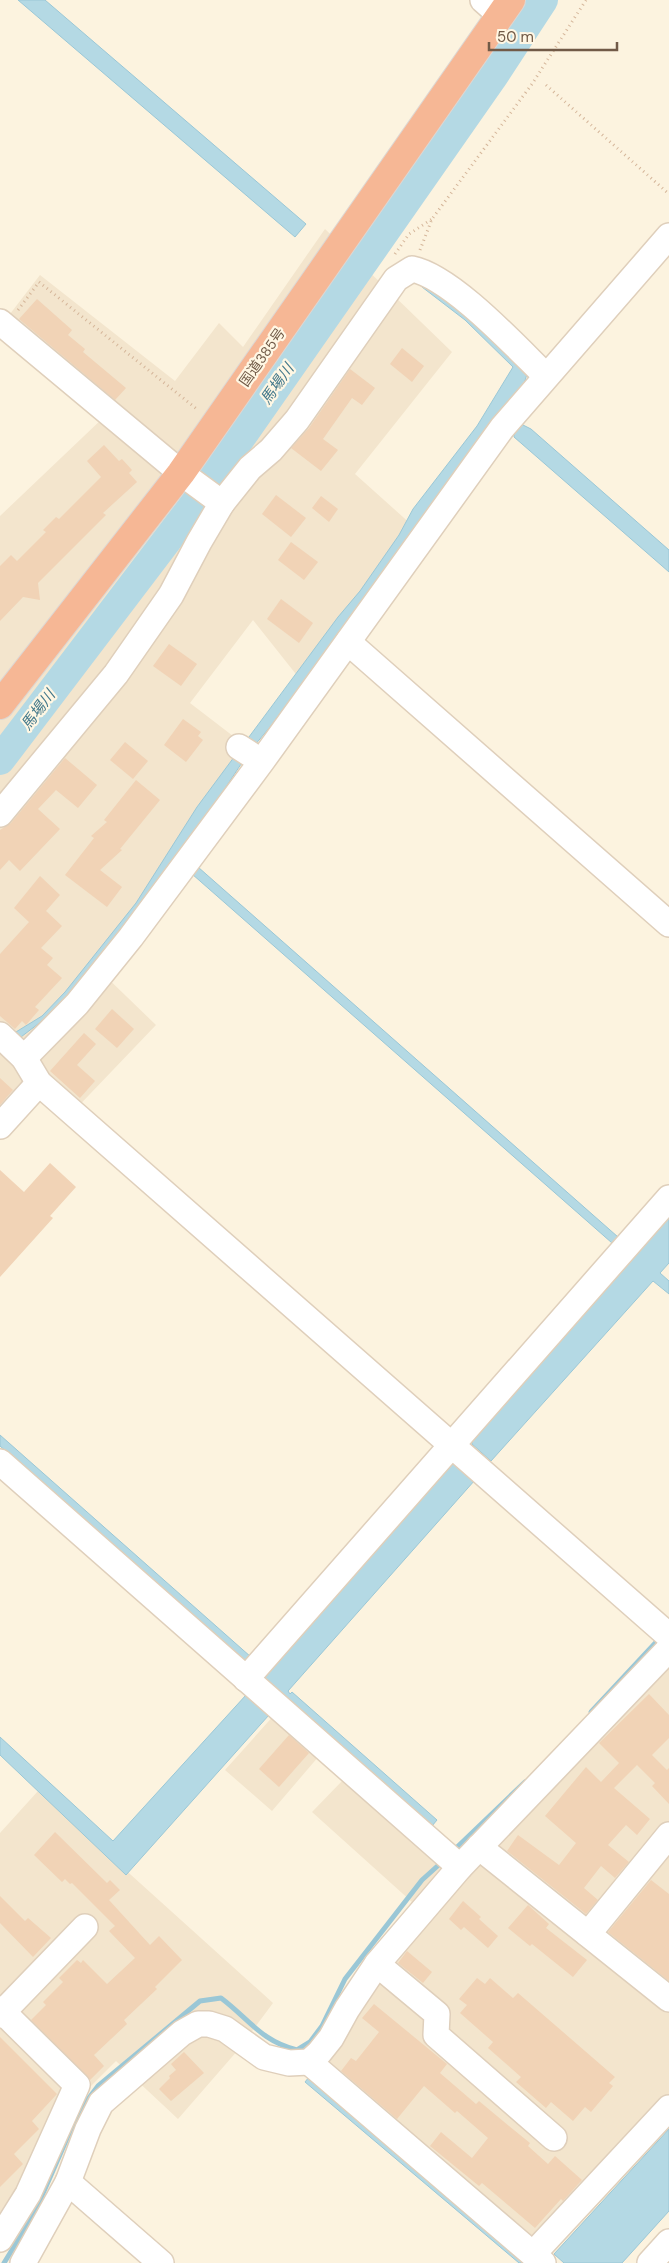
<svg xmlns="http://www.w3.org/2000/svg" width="669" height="2263" viewBox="0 0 669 2263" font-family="'DM Sans','Noto Sans JP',sans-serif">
<rect width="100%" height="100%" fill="#fcf3df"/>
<g fill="#f3e5cd">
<path d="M325 229 452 352 355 474 413 526 299 678 253 620 190 703 246 746 96 967 156 1025 68 1117 38 1091 0 1132V516L104 417 0 327 40 275 175 381 219 323 243 347Z"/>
<path d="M669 1633V2097L524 2255 306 2069 358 1975 412 1902 312 1812 343 1780 319 1756 272 1811 225 1770 285 1703 458 1856Z"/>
<path d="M38 1791 273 2003 238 2050 178 2119 116 2061 89 2088 28 2211 0 2254V1833Z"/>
</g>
<g fill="#b4d9e4" stroke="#9ac7d6">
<path d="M18 0H45L306 224 295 237Z"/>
<path d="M424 283 476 320 527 374 524 384 270 727 249 752 164 881 73 992 42 1021 17 1040 11 1035 42 1016 65 992 136 903 197 807 338 617 360 591 399 535 413 509 477 426 513 367 465 320 422 287Z"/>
<path d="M519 423 531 429 669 550V572L514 437V426Z"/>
<path d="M198 867 618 1237 612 1243 192 874Z"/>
<path d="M669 1216V1263L660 1273 669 1281V1294L653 1281 491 1461 472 1444V1439Z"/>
<path d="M0 1435 251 1657 246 1663 0 1446Z"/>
<path d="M456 1463 475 1480 288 1691 290 1694 292 1692 437 1820 432 1826 263 1678 451 1464Z"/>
<path d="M246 1695 269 1715 126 1875 0 1755V1737L113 1841Z"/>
<path d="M309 2077 529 2263H519L305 2082Z"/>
<path d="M669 2129V2211L622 2263H564L554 2254Z"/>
</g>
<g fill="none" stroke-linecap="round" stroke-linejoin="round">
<g stroke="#9ac7d6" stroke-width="5">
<path d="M591 1712 660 1638"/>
<path d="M452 1852 525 1782"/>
<path d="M4 2263 34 2214 79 2111 98 2086 200 2001 221 1998C249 2019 261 2041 297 2050L310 2042 322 2026 345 1979 422 1880 442 1862"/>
</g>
<path stroke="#b4d9e4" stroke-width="30" d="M0 760 190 510 492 78 543 0"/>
</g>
<g fill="#f1d3b6">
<path d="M37 299 72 330 68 335 85 349 83 352 126 388 115 400 19 319Z"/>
<path d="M402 348 424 366 412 382 390 364Z"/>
<path d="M350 369 375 388 362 405 352 398 323 439 338 450 321 471 291 448 309 428Z"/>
<path d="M104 445 119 461 122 459 132 470 129 473 137 482 103 513 106 515 38 583 40 600 23 597 0 621V566L11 555 17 561 46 532 43 530 56 517 59 519 101 477 87 461Z"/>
<path d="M276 495 306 518 291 537 262 514Z"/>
<path d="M321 496 338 509 329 522 312 508Z"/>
<path d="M291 542 318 562 304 580 278 560Z"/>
<path d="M281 599 313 623 299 643 267 619Z"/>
<path d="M169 644 197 664 181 686 153 666Z"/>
<path d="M183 719 201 732 198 736 203 740 186 762 164 745Z"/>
<path d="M125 742 148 761 133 779 110 760Z"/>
<path d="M65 758 97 785 78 808 56 790 38 809 60 829 20 871 9 860 0 870V830L11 823Z"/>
<path d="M136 780 160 800 120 849 122 850 100 870 122 887 107 907 65 875 94 838 91 836 107 822 104 820Z"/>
<path d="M40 876 60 895 46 911 62 926 41 948 53 958 47 965 62 978 35 1007 39 1010 26 1025 22 1021 15 1029 0 1016V954L29 922 14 908Z"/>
<path d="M112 1009 134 1029 117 1048 95 1029Z"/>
<path d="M84 1033 96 1044 77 1065 95 1081 80 1098 50 1071Z"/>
<path d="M0 1078 13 1090 0 1105Z"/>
<path d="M50 1163 76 1187 50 1216 53 1218 0 1277V1170L24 1192Z"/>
<path d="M649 1694 669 1715V1738L652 1755 667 1770 669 1768V1804L652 1786 655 1783 637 1765 614 1788 650 1819 637 1835 626 1825 608 1845 629 1862 615 1878 601 1866 584 1888 598 1900 586 1914 507 1851 518 1835 559 1865 576 1843 545 1816 586 1767 601 1782 619 1763 599 1743Z"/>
<path d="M289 1735 309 1753 279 1787 259 1769Z"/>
<path d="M55 1832 107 1883 110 1880 120 1890 109 1900 150 1945 159 1936 182 1960 155 1987 157 1989 124 2020 127 2024 94 2055 104 2066 90 2080 31 2020 46 2005 43 2002 63 1982 59 1978 77 1960 81 1963 83 1960 107 1984 135 1958 109 1931 115 1926 72 1883 70 1884 65 1879 62 1882 34 1855Z"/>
<path d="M651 1880 669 1894V1981L608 1932Z"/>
<path d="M0 1896 25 1921 28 1918 51 1938 33 1957 0 1923Z"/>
<path d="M463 1901 481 1917 479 1919 498 1936 488 1948 464 1927 461 1930 449 1919Z"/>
<path d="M528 1905 549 1924 546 1928 587 1960 573 1977 532 1944 530 1946 508 1928Z"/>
<path d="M407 1951 432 1972 423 1983 398 1963Z"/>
<path d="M477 1978 485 1984 490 1978 513 1998 518 1993 615 2077 609 2083 613 2086 591 2112 585 2107 573 2121 551 2102 546 2108 516 2082 521 2077 488 2048 493 2042 460 2013 467 2005 459 1999Z"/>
<path d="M374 2004 447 2064 440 2073 476 2104 479 2101 509 2126 530 2143 528 2146 548 2164 555 2156 582 2180 563 2201 561 2199 535 2228 482 2183 479 2186 430 2146 441 2132 472 2158 488 2138 457 2111 455 2113 424 2086 397 2119 341 2071 351 2058 356 2061 379 2032 362 2018Z"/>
<path d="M0 2037 57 2094 32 2121 39 2129 14 2154 23 2164 0 2187Z"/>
<path d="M184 2052 204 2073 171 2101 159 2089 170 2078 169 2076 176 2070 171 2064Z"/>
</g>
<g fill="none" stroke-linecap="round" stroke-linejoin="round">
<g stroke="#dfcfbb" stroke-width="28">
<g id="minor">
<path d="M483 0 501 16"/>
<path d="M0 322 181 473 222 503"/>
<path d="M348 642 669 924"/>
<path d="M239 747 250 754"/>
<path d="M0 814 116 674 171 595 199 542 222 503 250 468 271 450 297 420 396 279 412 269C452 277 516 347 546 376"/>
<path d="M0 1035 24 1058 39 1083 669 1636"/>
<path d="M24 1058 77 1004 131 937 262 761 502 428 669 236"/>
<path d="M0 1126 39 1083"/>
<path d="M0 1462 460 1867"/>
<path d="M246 1679 669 1198"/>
<path d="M479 1847 669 1999"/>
<path d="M588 1934 669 1835"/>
<path d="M377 1964 437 2014 436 2035 554 2138"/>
<path d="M0 2009 77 2085 28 2194 0 2239"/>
<path d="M0 2015 85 1927"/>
<path d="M309 2062 543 2263"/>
<path d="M68 2182 161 2263"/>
<path d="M533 2254 669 2108"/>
<path d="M23 2263 68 2182 88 2129 101 2103 182 2033 198 2024H209L225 2029 264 2057 289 2063 309 2062 319 2053 331 2038 347 2009 377 1964 460 1867 669 1649"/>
<path d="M650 2263 669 2242"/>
</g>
</g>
<g stroke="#ddd7d3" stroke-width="30">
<path id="highway" d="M0 705 181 473 511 0"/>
</g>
<g stroke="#d5b69a" stroke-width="3" stroke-dasharray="1 4" stroke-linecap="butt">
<path d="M546 85 669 194"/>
<path d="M420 250 432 219 532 84 586 0"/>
<path d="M395 254 409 234 432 219"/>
<path d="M18 310 39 282 198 410"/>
</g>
<use href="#minor" stroke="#fff" stroke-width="25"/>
<use href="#highway" stroke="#f6b795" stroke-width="28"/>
</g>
<g text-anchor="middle" stroke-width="4.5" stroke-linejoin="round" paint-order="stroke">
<g font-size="14" fill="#715a47" stroke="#fff7e4">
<text transform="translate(262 357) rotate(-55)" y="5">国道385号</text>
</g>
<g font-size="15" font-style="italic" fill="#44798b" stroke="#fff7e4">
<text transform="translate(277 384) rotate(-55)" y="5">馬場川</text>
<text transform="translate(38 710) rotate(-53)" y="5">馬場川</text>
</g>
</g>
<path d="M489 42v8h128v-8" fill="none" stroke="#715a47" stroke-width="2.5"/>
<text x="497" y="42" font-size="15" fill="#715a47" stroke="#fff7e4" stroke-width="4" paint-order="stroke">50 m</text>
</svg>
